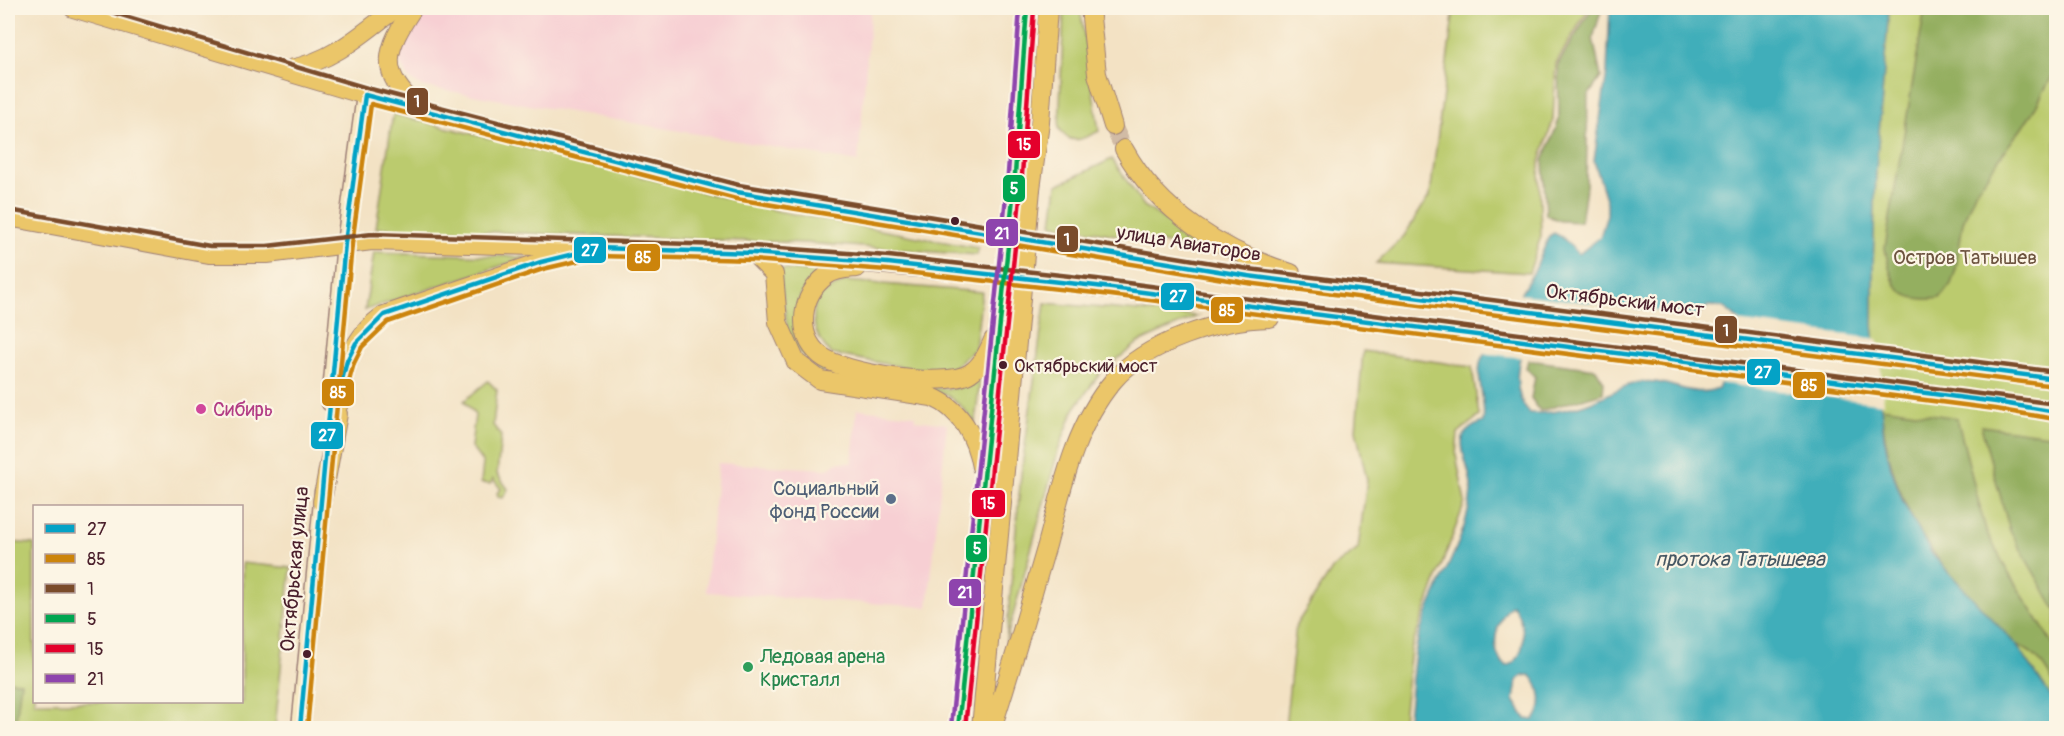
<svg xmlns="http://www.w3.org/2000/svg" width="2064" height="736" viewBox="0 0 2064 736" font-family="Pangolin,sans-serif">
<rect width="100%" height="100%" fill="#fcf5e5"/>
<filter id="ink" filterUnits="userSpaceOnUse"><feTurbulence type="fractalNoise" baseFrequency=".0167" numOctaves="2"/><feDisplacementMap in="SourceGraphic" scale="12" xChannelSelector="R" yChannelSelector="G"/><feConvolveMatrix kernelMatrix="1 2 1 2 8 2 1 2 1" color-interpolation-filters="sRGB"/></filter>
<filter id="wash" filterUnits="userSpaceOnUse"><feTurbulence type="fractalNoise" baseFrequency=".008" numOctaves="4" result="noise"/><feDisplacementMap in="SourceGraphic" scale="24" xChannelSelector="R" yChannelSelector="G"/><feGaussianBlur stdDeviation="1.35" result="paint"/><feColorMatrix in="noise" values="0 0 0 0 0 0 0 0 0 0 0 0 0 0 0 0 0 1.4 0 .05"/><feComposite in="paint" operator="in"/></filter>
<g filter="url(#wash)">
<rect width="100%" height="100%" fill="#f3e2c4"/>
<g fill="#f7cfd3">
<path d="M427 8H871L858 162 421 86 408 78 397 57 410 31Z"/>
<path d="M857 409 915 415V420L947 424 928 607 706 592 718 463 828 469 836 462 852 463Z"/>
</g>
<g fill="#bbcb6e" stroke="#82754c" stroke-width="1.5">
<path d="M1064 8H1080L1099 131C1083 139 1070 147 1059 128Z"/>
<path d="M1454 8H1589L1556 63 1553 120 1539 165 1541 236 1529 273 1376 263 1404 236 1430 195Z"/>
<path d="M1889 8H2056V705L2017 646 1991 620 1917 531 1903 502 1884 437 1873 325V266L1876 170Z"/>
<path d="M393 114 778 211 978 248 977 255 806 243 376 228Z"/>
<path d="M1112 159 1144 206 1214 252 1052 224 1057 185Z"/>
<path d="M374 252 528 257 365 310Z"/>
<path d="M779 269 819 272 801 295 797 310 809 353 824 369 821 373 794 347 788 333Z"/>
<path d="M845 281 982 292 975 349 950 370 931 372 831 354C814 335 810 321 817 296Z"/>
<path d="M1045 303 1198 316 1138 343 1101 372 1074 409 1058 451 1006 641 1021 474Z"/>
<path d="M1363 351 1472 367 1479 416 1458 433 1456 455 1465 502 1411 649 1402 728H1285L1296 625 1333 568 1358 549 1367 480 1356 430Z"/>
<path d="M980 380 975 423 960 405 947 395 909 386C935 388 957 393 980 380Z"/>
<path d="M488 381 497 390 493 425 501 436 497 474 508 489 503 498 498 497 497 493 501 489 493 479 490 484 481 483 483 463 471 447 475 415 464 401Z"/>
<path d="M8 542 34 544V702H242V563L291 568 275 728H8Z"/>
</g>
<g fill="#94af61" stroke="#6f6746" stroke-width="1.5">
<path d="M1592 8H1602L1593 38 1601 77 1588 96 1586 187 1581 222 1560 221 1546 215 1543 161 1559 120 1558 64Z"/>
<path d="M1925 8H2056V69L2032 113 1975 192 1963 222 1956 269 1951 284 1940 298C1897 304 1892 285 1885 248Z"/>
<path d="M1528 360 1596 369 1604 382 1603 393 1540 411 1531 398 1535 377 1526 368Z"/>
<path d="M1881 407 1957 418 1986 531 2009 574 2056 649V686C2045 669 2038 652 2017 646 1942 572 1891 517 1881 407Z"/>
<path d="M1981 426 2056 436V611L2010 531Z"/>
<path d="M8 681 21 682 16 721H8Z"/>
</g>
<path fill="#3faeba" stroke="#446672" stroke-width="1.5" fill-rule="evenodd" d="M1610 8H1889L1876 170 1873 266V325L1884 437 1891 468 1903 502 1932 554 2017 646 2056 704V728H1406C1413 697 1410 664 1420 633 1434 585 1467 544 1471 491 1473 462 1443 436 1483 422 1487 401 1475 380 1481 360L1535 270 1549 236 1554 233 1562 237 1579 254 1600 237 1607 215V202L1594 161 1607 71ZM1708 306 1723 307 1739 320 1742 344 1718 388C1692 400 1669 378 1641 382 1625 384 1612 393 1598 399 1579 408 1549 414 1529 413 1511 392 1516 357 1530 334 1534 326 1547 319 1554 312L1688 323ZM1512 605C1526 621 1529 657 1507 666 1487 654 1496 618 1512 605ZM1530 675C1542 686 1544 707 1534 720L1526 719 1514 700 1517 681 1523 676Z"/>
<g fill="#f3e2c4">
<path d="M1518 294 1700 316 1689 325 1555 315 1532 335 1524 358 1481 353Z"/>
<path d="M1735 321 1878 339 1884 404 1718 383 1739 344Z"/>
</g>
</g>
<g filter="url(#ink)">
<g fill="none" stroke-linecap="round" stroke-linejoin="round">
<path stroke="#d1bba5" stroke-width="18" stroke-dasharray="18 9" stroke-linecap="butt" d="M1113 126 1124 149"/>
<g stroke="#9e8078" stroke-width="19">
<g id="secondary">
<path d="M330 403 345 243 365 95"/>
<path d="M300 728 323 491"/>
</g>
</g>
<g stroke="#9e8078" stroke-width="20">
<g id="primary">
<path d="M73 8 365 95 737 192 989 232"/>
<path d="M413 8C386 49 376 72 419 108"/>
<path d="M1090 8 1097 74 1113 126"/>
<path d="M290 69C333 61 362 34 396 8"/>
<path d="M1124 149C1159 213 1224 252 1291 273"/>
<path d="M1014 188 1027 8"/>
<path d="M1031 189 1040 123 1048 8"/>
<path d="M8 217 209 254H267L372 241 753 253 985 274"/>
<path d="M1042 241 1248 276 2056 379"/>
<path d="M753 253 774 274 778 322 796 362 820 380 932 397C961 409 976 438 981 467"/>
<path d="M857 268C847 269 835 269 826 276 801 295 795 334 820 355 843 374 945 389 970 373 982 365 988 352 993 340"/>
<path d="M1038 280 1996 402 2056 412"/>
<path d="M339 404C344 367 352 337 384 315L541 262 571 254"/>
<path d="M322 502 338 414"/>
<path d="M958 728 998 330"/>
<path d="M981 728 1018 331"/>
<path d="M992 728C1012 668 1029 606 1047 545 1062 489 1074 427 1113 381 1146 342 1220 319 1270 318"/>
</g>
</g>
<use href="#secondary" stroke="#f7e8c3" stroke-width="16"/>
<use href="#primary" stroke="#ebc669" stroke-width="18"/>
<g stroke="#9e8078" stroke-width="20" stroke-linecap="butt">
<g id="primary-bridge">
<path d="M998 330 1014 188"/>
<path d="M1018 331 1031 189"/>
</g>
</g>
<use href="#primary-bridge" stroke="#ebc669" stroke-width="18"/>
<g stroke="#fcf5e5" stroke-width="9">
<g id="bus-1">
<path d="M342 380 347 361 356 343 384 315 541 262 598 248 753 253 888 263 1096 286 1996 402 2056 412"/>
<path d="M300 728 345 243 365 95 737 192 1248 276 2056 379"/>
</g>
</g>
<g stroke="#fcf5e5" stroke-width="9">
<g id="bus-2">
<path d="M349 381 354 363 362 347 388 322 543 269 599 256 753 260 887 270 1095 293 1995 409 2055 419"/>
<path d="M307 728 352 244 371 104 736 199 1247 283 2055 386"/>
</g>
</g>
<g stroke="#fcf5e5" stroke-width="9">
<g id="bus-3">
<path d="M98 8 367 88 739 185 1249 269 2056 372"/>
<path d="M9 210 210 246H267L372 234 753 246 889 256 1097 279 2056 404"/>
</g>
</g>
<g stroke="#fcf5e5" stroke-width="9">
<path id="bus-4" d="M958 728 1014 188 1027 8"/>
</g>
<g stroke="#fcf5e5" stroke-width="9">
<path id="bus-5" d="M965 728 1021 189 1034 9"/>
</g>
<g stroke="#fcf5e5" stroke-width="9">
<path id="bus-6" d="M951 727 1007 187 1020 8"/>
</g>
<use href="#bus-1" stroke="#04a2c6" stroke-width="4.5"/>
<use href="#bus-2" stroke="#cc840b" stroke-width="4.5"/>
<use href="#bus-3" stroke="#7a4b2a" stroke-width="4.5"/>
<use href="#bus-4" stroke="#00a651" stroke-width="4.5"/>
<use href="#bus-5" stroke="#e4002b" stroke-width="4.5"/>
<use href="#bus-6" stroke="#8e44ad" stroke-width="4.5"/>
</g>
</g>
<g fill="#4a1f2b" stroke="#fcf5e5" stroke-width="2">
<circle cx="955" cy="221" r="5"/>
<circle cx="1003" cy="365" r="5"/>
<circle cx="307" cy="654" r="5"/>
</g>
<circle fill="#d1479c" stroke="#fcf5e5" stroke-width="2" cx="201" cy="409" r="6"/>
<circle fill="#5c6f8a" stroke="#fcf5e5" stroke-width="2" cx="891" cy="499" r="6"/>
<circle fill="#2e9e5b" stroke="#fcf5e5" stroke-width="2" cx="748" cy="667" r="6"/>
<g text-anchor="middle" stroke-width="4.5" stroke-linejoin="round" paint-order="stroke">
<g font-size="18" fill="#4a1f2b" stroke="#fcf5e5" text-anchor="start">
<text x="1014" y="372">Октябрьский мост</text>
</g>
<g font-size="20" fill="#4a1f2b" stroke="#fcf5e5">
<text transform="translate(1189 243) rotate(9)" y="7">улица Авиаторов</text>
<text transform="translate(1625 300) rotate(7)" y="7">Октябрьский мост</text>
<text transform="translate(294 569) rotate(-85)" y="7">Октябрьская улица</text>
</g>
<g font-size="20" fill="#6c533f" stroke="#fcf5e5">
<text x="1965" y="264">Остров Татышев</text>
</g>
<g font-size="20" fill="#b23c85" stroke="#fcf5e5" text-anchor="start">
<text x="213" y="416">Сибирь</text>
</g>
<g font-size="20" fill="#4e5e75" stroke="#fcf5e5" text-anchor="end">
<text x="879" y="495">Социальный<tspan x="879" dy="23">фонд России</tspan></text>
</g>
<g font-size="20" fill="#27864d" stroke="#fcf5e5" text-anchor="start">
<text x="760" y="663">Ледовая арена<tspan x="760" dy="23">Кристалл</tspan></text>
</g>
<g font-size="21" font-style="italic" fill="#465864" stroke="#fcf5e5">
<text x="1740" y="566">протока Татышева</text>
</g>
</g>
<g stroke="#fcf5e5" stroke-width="2">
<rect x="406" y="87" width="23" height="29" rx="6" fill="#7a4b2a"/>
<rect x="1007" y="130" width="34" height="29" rx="6" fill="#e4002b"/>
<rect x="1002" y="174" width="24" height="29" rx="6" fill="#00a651"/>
<rect x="985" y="218" width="34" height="29" rx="6" fill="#8e44ad"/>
<rect x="1056" y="225" width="23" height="28" rx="6" fill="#7a4b2a"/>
<rect x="573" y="236" width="34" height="28" rx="6" fill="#04a2c6"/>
<rect x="626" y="243" width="35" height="29" rx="6" fill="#cc840b"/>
<rect x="1160" y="282" width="35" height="29" rx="6" fill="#04a2c6"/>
<rect x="1210" y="296" width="34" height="28" rx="6" fill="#cc840b"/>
<rect x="1714" y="315" width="24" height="29" rx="6" fill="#7a4b2a"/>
<rect x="1746" y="358" width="35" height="28" rx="6" fill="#04a2c6"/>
<rect x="1792" y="371" width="34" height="28" rx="6" fill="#cc840b"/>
<rect x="321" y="378" width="34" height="29" rx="6" fill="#cc840b"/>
<rect x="310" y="421" width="34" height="29" rx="6" fill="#04a2c6"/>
<rect x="971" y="489" width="35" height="29" rx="6" fill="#e4002b"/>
<rect x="965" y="534" width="23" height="29" rx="6" fill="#00a651"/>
<rect x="948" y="578" width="34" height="29" rx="6" fill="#8e44ad"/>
</g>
<g font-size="16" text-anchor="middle" font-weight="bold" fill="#fff">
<text x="417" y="107">1</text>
<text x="1024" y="150">15</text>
<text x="1014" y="194">5</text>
<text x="1002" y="239">21</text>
<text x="1067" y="245">1</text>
<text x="590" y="256">27</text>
<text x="643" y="263">85</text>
<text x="1178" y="302">27</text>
<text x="1227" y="316">85</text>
<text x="1726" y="336">1</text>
<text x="1763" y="378">27</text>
<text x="1809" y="391">85</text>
<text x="338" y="398">85</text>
<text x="327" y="441">27</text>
<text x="988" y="509">15</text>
<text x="977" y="554">5</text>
<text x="965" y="598">21</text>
</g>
<rect width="2064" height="736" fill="none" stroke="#fcf5e5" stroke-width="30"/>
<rect x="33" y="505" width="210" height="198" fill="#fcf5e5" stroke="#b59f9b" stroke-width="1.5"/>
<rect x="45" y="524" width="30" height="9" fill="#04a2c6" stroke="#b59f9b" stroke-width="1.5"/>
<text x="87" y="535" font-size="18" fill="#4a1f2b">27</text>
<rect x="45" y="554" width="30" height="9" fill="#cc840b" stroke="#b59f9b" stroke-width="1.5"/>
<text x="87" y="565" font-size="18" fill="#4a1f2b">85</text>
<rect x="45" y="584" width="30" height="9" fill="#7a4b2a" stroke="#b59f9b" stroke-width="1.5"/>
<text x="87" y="595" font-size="18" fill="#4a1f2b">1</text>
<rect x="45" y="614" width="30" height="9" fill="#00a651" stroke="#b59f9b" stroke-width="1.5"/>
<text x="87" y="625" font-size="18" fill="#4a1f2b">5</text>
<rect x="45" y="644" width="30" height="9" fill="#e4002b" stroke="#b59f9b" stroke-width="1.5"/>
<text x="87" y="655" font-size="18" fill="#4a1f2b">15</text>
<rect x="45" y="674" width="30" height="9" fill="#8e44ad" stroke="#b59f9b" stroke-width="1.5"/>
<text x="87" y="685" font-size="18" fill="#4a1f2b">21</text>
</svg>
